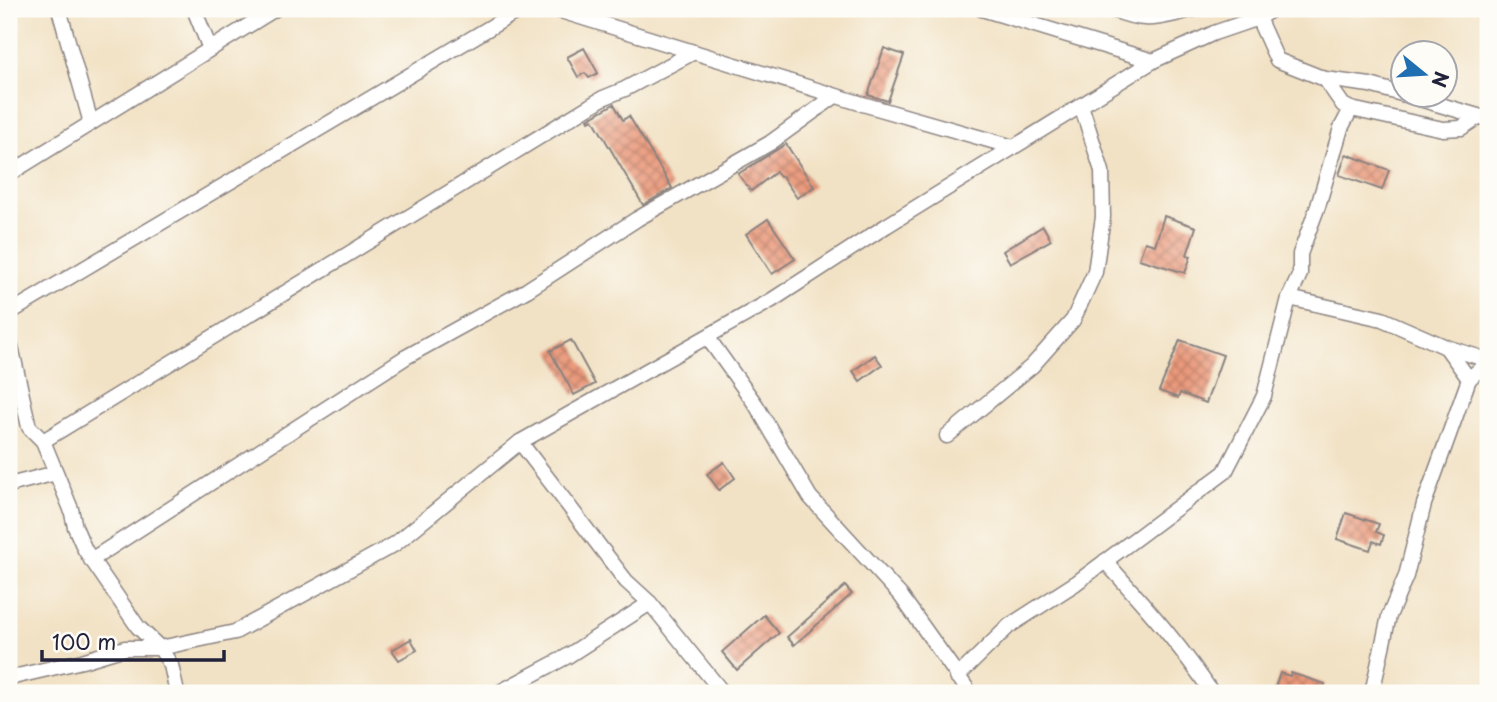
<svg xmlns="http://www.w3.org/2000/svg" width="1497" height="702" viewBox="0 0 1497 702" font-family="'Playpen Sans',sans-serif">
<defs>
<pattern id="building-cross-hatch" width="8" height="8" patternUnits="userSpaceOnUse" patternTransform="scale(1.75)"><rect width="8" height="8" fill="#ea9a7b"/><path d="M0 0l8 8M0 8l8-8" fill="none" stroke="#bd7d66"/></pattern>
</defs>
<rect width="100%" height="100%" fill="#fdfcf7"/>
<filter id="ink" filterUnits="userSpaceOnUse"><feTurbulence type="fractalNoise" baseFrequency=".0143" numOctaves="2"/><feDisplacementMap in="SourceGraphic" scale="14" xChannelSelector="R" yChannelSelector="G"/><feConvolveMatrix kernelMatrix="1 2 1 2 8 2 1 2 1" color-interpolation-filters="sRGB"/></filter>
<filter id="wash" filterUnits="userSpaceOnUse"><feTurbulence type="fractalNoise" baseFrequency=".00686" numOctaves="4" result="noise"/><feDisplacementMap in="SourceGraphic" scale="28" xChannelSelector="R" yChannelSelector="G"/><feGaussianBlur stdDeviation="1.57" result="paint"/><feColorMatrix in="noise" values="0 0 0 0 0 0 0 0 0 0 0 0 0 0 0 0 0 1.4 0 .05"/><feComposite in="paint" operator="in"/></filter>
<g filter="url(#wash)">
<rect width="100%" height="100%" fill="#f2e2c5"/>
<g id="blocks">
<g fill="url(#building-cross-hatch)">
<path d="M584 48 598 73 589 78 585 73 578 77 567 57Z"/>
<path d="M884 48 904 55 888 101 868 95Z"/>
<path d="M614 104 623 120 629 116 672 188 643 205 593 119 589 121 588 119Z"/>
<path d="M786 144 814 187 797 198 782 176 780 177 776 172 751 191 738 174Z"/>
<path d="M1346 154 1389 170 1382 190 1339 175Z"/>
<path d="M1164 216 1196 227 1187 255 1191 256 1185 273 1139 259 1145 242 1155 245Z"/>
<path d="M768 219 795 259 772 274 746 234Z"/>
<path d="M1043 226 1051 240 1010 263 1003 251Z"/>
<path d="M571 340 595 384 574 395 550 351Z"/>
<path d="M1180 340 1223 355 1206 403 1180 393 1178 398 1159 391Z"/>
<path d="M875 355 882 365 860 381 853 371Z"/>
<path d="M724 462 735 478 719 490 707 474Z"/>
<path d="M1346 513 1379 524 1376 532 1384 535 1381 544 1373 541 1370 550 1337 539Z"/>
<path d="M845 586 852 594 794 645 787 637Z"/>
<path d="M764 615 779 633 737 670 722 652Z"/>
<path d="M411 639 417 650 399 660 392 650Z"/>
<path d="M1280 673 1290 676 1291 673 1325 684 1322 693H1273Z"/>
</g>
</g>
</g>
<g filter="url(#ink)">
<use href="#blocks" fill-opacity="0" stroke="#8a8280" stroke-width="2"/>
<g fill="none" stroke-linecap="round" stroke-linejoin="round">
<g stroke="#8a8280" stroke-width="17">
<g id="minor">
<path d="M59 9 91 123"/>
<path d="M194 9 210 49"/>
<path d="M554 9 866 105 1013 147"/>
<path d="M982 9 1153 61"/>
<path d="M1111 9C1149 25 1159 17 1197 9"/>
<path d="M1258 18 1277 60 1325 79 1370 85 1402 94"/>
<path d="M1325 79 1343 105 1351 109"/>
<path d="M1403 94 1488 119"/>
<path d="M1478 117 1461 128 1443 129 1351 109 1341 128 1318 206 1300 254V274L1289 298 1382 319 1446 347 1488 360"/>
<path d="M9 174 275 9"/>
<path d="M9 313 521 9"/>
<path d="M9 337 29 427 43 441 71 509 75 527 85 550 138 627 160 648 171 665 177 693"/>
<path d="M708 338 756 405 810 497 901 596 970 693"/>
<path d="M1446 347 1469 379 1488 362"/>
<path d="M947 436 1032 366 1073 320 1095 272 1103 217 1102 171 1081 105"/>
<path d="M43 441 603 98 625 89 694 52"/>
<path d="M520 442 626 581 650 603 723 693"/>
<path d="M9 485 56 473"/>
<path d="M91 560 406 357 527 290 637 219 770 143 835 96"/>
<path d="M1105 561C1143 604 1181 645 1212 693"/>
<path d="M957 677 1009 626 1076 583 1225 472 1264 396 1289 298"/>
<path d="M9 678 82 661 125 648H160L235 632 395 544 520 442 772 300 886 226 1153 61 1214 33 1258 18 1273 9"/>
<path d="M498 693 566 657 650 603"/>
<path d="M1372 693 1389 616 1406 576 1424 504 1469 379"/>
</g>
</g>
<use href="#minor" stroke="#fff" stroke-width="14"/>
</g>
</g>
<rect width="1497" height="702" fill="none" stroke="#fdfcf7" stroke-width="35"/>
<g transform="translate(1424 74) rotate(108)"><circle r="33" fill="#fdfcf7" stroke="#a5a5ac" stroke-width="2"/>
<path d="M0-5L12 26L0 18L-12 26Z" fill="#1f6fb2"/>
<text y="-10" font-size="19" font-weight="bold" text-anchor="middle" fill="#22223b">N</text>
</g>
<path d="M42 650v10h182v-10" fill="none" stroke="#22223b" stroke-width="3.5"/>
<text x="52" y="650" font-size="21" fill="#22223b" stroke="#fdfcf7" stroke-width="5" paint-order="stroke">100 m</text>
</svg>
